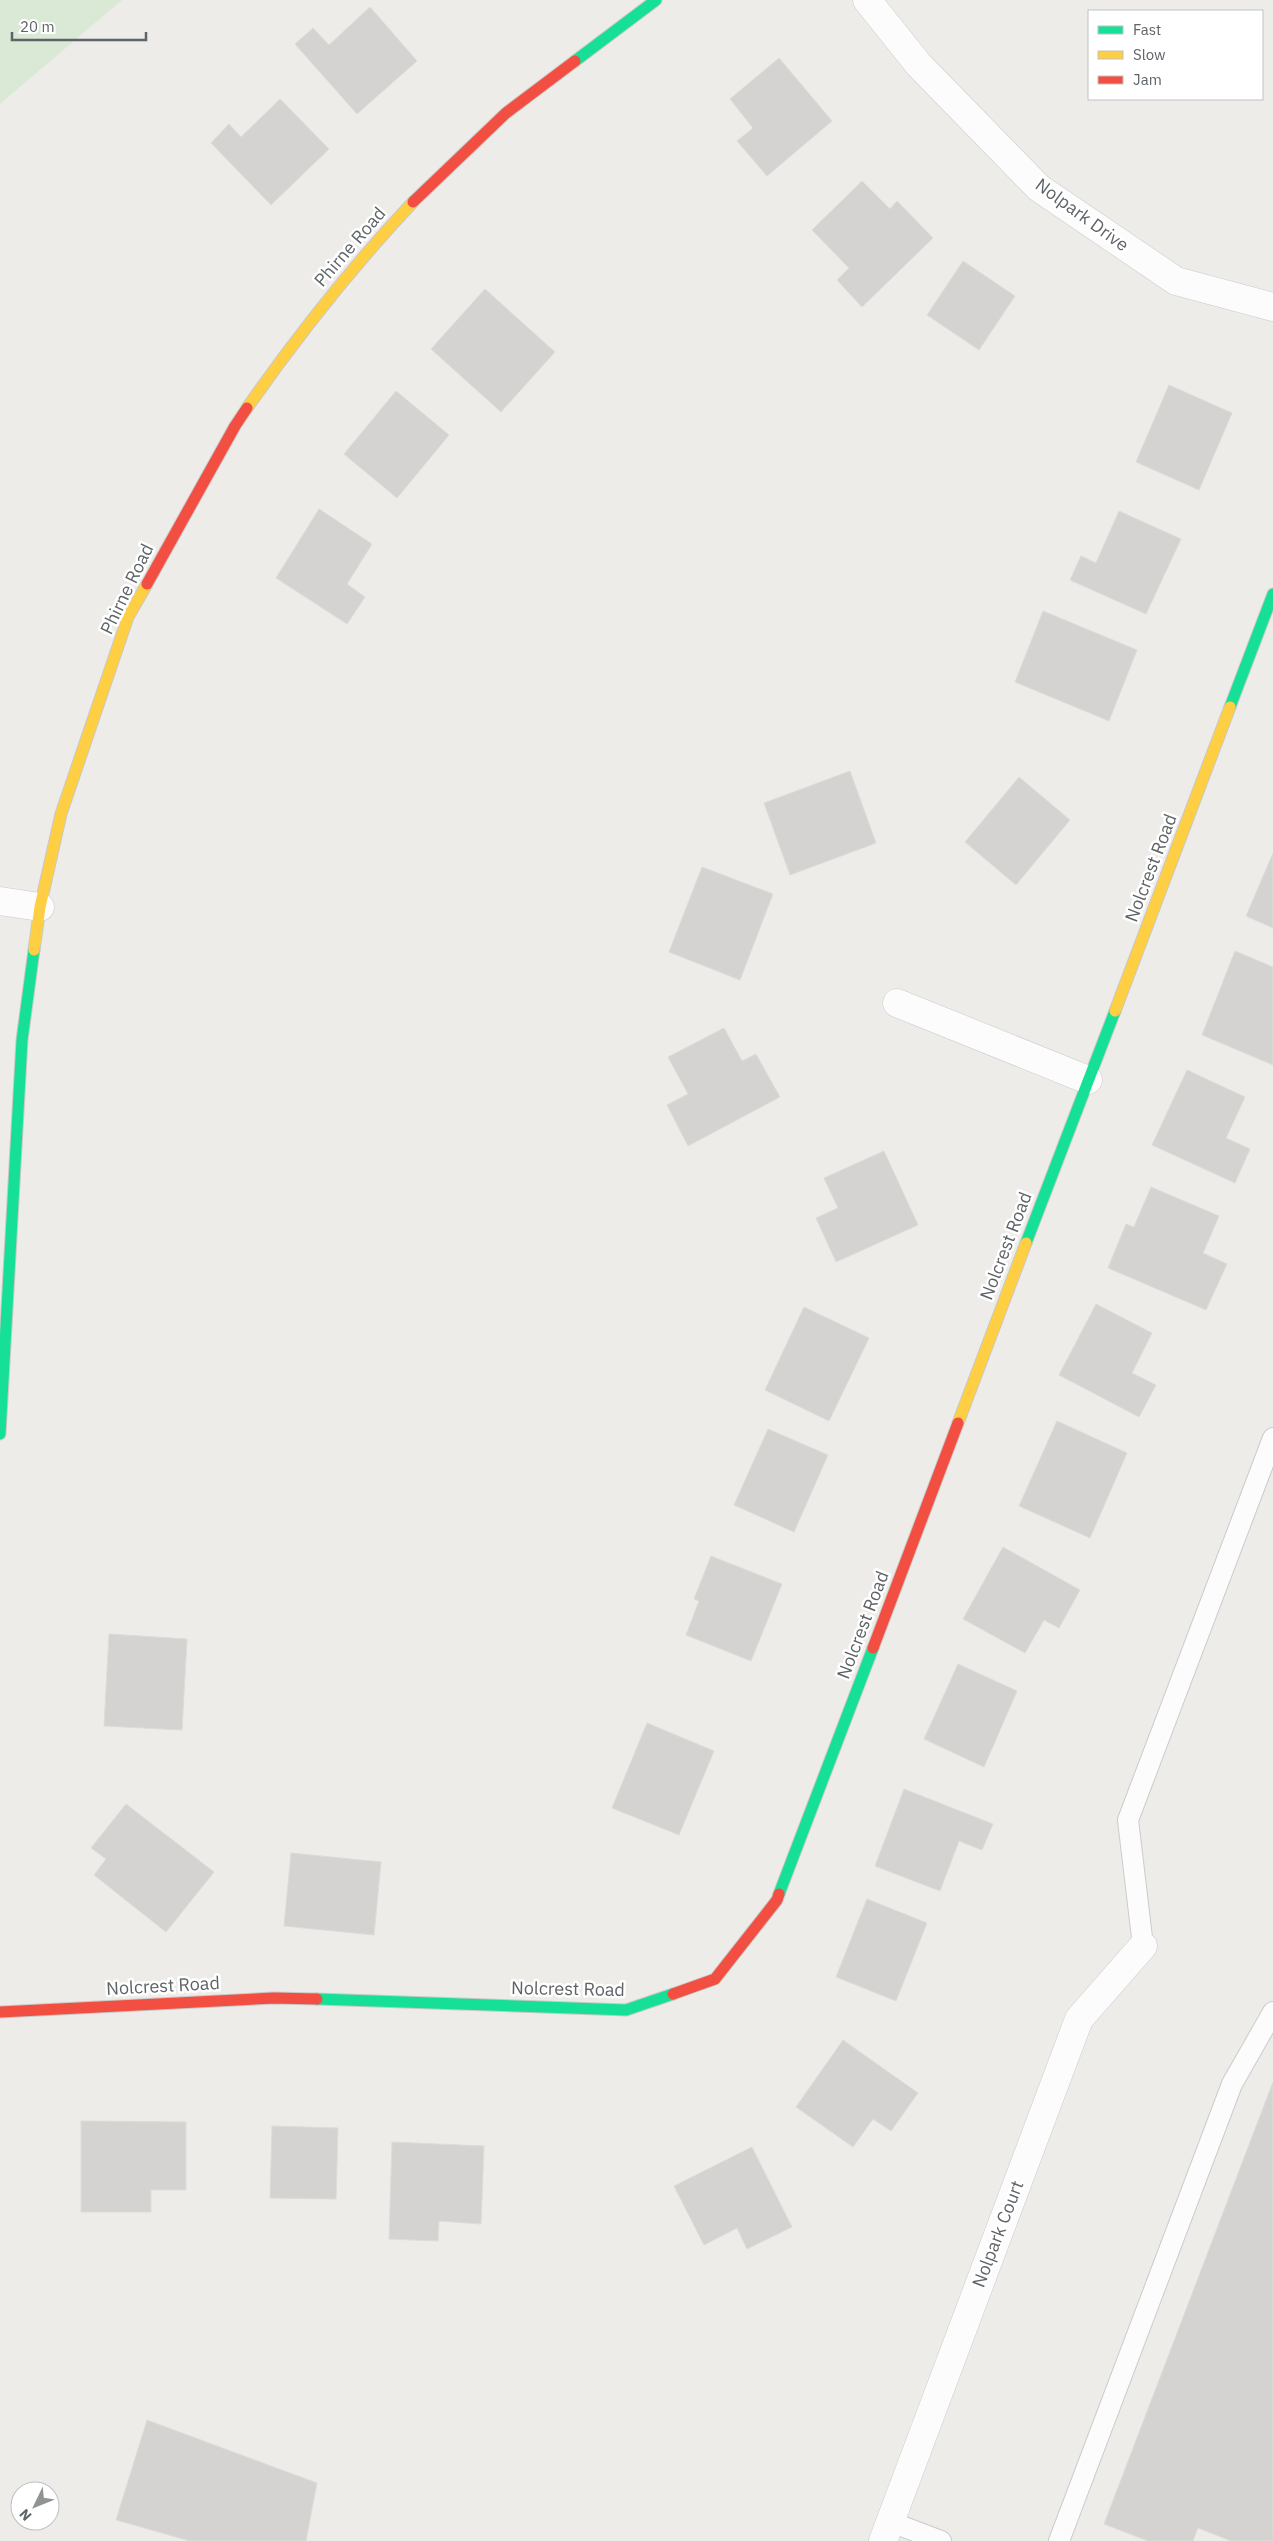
<svg xmlns="http://www.w3.org/2000/svg" width="1273" height="2541" viewBox="0 0 1273 2541" font-family="'IBM Plex Sans',sans-serif">
<rect width="100%" height="100%" fill="#eeece9"/>
<path fill="#d9e9d5" d="M0 0H122L0 104Z"/>
<g fill="#d4d3d2" stroke="#dedcd8">
<path d="M370 7 417 61 357 114 295 44 313 28 329 45Z"/>
<path d="M779 58 832 121 767 176 737 141 753 128 730 99Z"/>
<path d="M280 99 329 149 271 205 211 143 229 124 241 137Z"/>
<path d="M862 181 890 209 897 201 933 238 862 307 837 280 849 268 812 230Z"/>
<path d="M963 261 1015 296 979 350 927 315Z"/>
<path d="M485 289 555 352 501 412 431 349Z"/>
<path d="M1169 385 1232 413 1199 490 1136 462Z"/>
<path d="M396 391 449 435 397 498 344 454Z"/>
<path d="M319 509 372 544 347 584 365 597 347 624 276 578Z"/>
<path d="M1119 511 1181 539 1146 614 1070 580 1081 556 1096 563Z"/>
<path d="M1043 611 1137 650 1109 721 1015 682Z"/>
<path d="M850 771 876 843 790 875 764 803Z"/>
<path d="M1019 777 1070 820 1016 885 965 842Z"/>
<path d="M1273 853V928L1246 916Z"/>
<path d="M702 867 773 894 740 980 669 952Z"/>
<path d="M1235 951 1273 967V1065L1202 1035Z"/>
<path d="M724 1028 742 1061 756 1054 780 1097 688 1146 667 1105 688 1094 668 1057Z"/>
<path d="M1187 1070 1245 1097 1226 1138 1250 1149 1235 1183 1152 1145Z"/>
<path d="M884 1151 918 1225 836 1262 816 1218 838 1208 824 1178Z"/>
<path d="M1151 1187 1219 1216 1203 1253 1227 1264 1206 1310 1108 1268 1126 1224 1134 1227Z"/>
<path d="M1096 1304 1152 1333 1132 1373 1156 1385 1139 1417 1059 1375Z"/>
<path d="M804 1307 869 1338 829 1421 765 1390Z"/>
<path d="M1057 1421 1127 1453 1090 1538 1019 1506Z"/>
<path d="M768 1429 828 1455 794 1532 734 1505Z"/>
<path d="M1003 1547 1080 1590 1059 1628 1044 1620 1025 1653 963 1619Z"/>
<path d="M711 1556 782 1584 751 1661 686 1635 699 1601 694 1599Z"/>
<path d="M109 1634 187 1639 182 1730 104 1726Z"/>
<path d="M958 1664 1017 1691 984 1767 924 1739Z"/>
<path d="M647 1723 714 1751 679 1835 612 1808Z"/>
<path d="M904 1789 993 1824 982 1850 959 1841 940 1891 875 1866Z"/>
<path d="M126 1804 214 1872 166 1932 94 1875 106 1859 91 1848Z"/>
<path d="M291 1853 381 1862 374 1935 284 1926Z"/>
<path d="M867 1899 927 1923 896 2001 836 1977Z"/>
<path d="M843 2040 918 2093 891 2131 873 2119 853 2147 796 2107Z"/>
<path d="M1273 2082V2541H1231L1198 2528 1193 2541H1148L1104 2524Z"/>
<path d="M81 2121 186 2122V2190H151V2212H81Z"/>
<path d="M272 2126 338 2128 336 2199 270 2198Z"/>
<path d="M392 2142 484 2146 481 2224 439 2221 438 2241 389 2239Z"/>
<path d="M752 2147 792 2227 747 2249 737 2228 704 2245 674 2186Z"/>
<path d="M147 2420 317 2483 306 2541H190L116 2520Z"/>
</g>
<g fill="none" stroke-linecap="round" stroke-linejoin="round">
<g stroke="#cacbcb" stroke-width="22">
<g id="lane">
<path d="M1143 1946 1128 1820 1273 1438"/>
<path d="M891 2522 941 2541"/>
<path d="M1059 2541 1232 2084 1273 2012"/>
</g>
</g>
<g stroke="#cacbcb" stroke-width="29">
<g id="street">
<path d="M867 0 919 65 1039 188 1176 281 1273 307"/>
<path d="M0 901 40 907"/>
<path d="M897 1003 1088 1080"/>
<path d="M883 2541 1079 2019 1143 1946"/>
</g>
</g>
<g stroke="#c8c9c8" stroke-width="13">
<g id="fast">
<path d="M575 61 656 0"/>
<path d="M1230 707 1273 594"/>
<path d="M1026 1243 1115 1011"/>
<path d="M0 1434 22 1040 34 950"/>
<path d="M779 1894 873 1648"/>
<path d="M317 1999 626 2010 673 1994"/>
</g>
</g>
<g stroke="#c8c9c8" stroke-width="13">
<g id="slow">
<path d="M247 408C298 335 352 267 413 202"/>
<path d="M34 950 40 907 61 814 128 617 147 584"/>
<path d="M1115 1011 1230 707"/>
<path d="M958 1423 1026 1243"/>
</g>
</g>
<g stroke="#c8c9c8" stroke-width="13">
<g id="jam">
<path d="M413 202 506 113 575 61"/>
<path d="M147 584 235 426 247 408"/>
<path d="M873 1648 958 1423"/>
<path d="M673 1994 715 1979 777 1900 779 1894"/>
<path d="M0 2012 274 1998 317 1999"/>
</g>
</g>
<use href="#lane" stroke="#fcfcfc" stroke-width="20"/>
<use href="#street" stroke="#fcfcfc" stroke-width="28"/>
<use href="#fast" stroke="#16e098" stroke-width="11"/>
<use href="#slow" stroke="#ffcf43" stroke-width="11"/>
<use href="#jam" stroke="#f24e42" stroke-width="11"/>
</g>
<g text-anchor="middle" stroke-width="5" stroke-linejoin="round" paint-order="stroke">
<g font-size="18" fill="#5e6367" stroke="#fff">
<text transform="translate(1082 215) rotate(36)" y="6">Nolpark Drive</text>
<text transform="translate(350 247) rotate(-49)" y="6">Phirne Road</text>
<text transform="translate(127 589) rotate(-64)" y="6">Phirne Road</text>
<text transform="translate(1151 868) rotate(-69)" y="6">Nolcrest Road</text>
<text transform="translate(1006 1246) rotate(-69)" y="6">Nolcrest Road</text>
<text transform="translate(863 1625) rotate(-69)" y="6">Nolcrest Road</text>
<text transform="translate(163 1986) rotate(-3)" y="6">Nolcrest Road</text>
<text transform="translate(568 1989) rotate(1)" y="6">Nolcrest Road</text>
<text transform="translate(998 2234) rotate(-69)" y="6">Nolpark Court</text>
</g>
</g>
<rect x="1088" y="10" width="175" height="90" fill="#ffffff" stroke="#bfc1c2"/>
<rect x="1098" y="26" width="25" height="8" fill="#16e098" stroke="#bfc1c2"/>
<text x="1133" y="35" font-size="15" fill="#5e6367">Fast</text>
<rect x="1098" y="51" width="25" height="8" fill="#ffcf43" stroke="#bfc1c2"/>
<text x="1133" y="60" font-size="15" fill="#5e6367">Slow</text>
<rect x="1098" y="76" width="25" height="8" fill="#f24e42" stroke="#bfc1c2"/>
<text x="1133" y="85" font-size="15" fill="#5e6367">Jam</text>
<g transform="translate(35 2506) rotate(227)"><circle r="24" fill="#ffffff" stroke="#bfc1c2"/>
<path d="M0-4L9 19L0 12L-9 19Z" fill="#909394"/>
<text y="-8" font-size="14" font-weight="bold" text-anchor="middle" fill="#5e6367">N</text>
</g>
<path d="M12 32v8h134v-8" fill="none" stroke="#5e6367" stroke-width="2.5"/>
<text x="20" y="32" font-size="15" fill="#5e6367" stroke="#ffffff" stroke-width="4" paint-order="stroke">20 m</text>
</svg>
